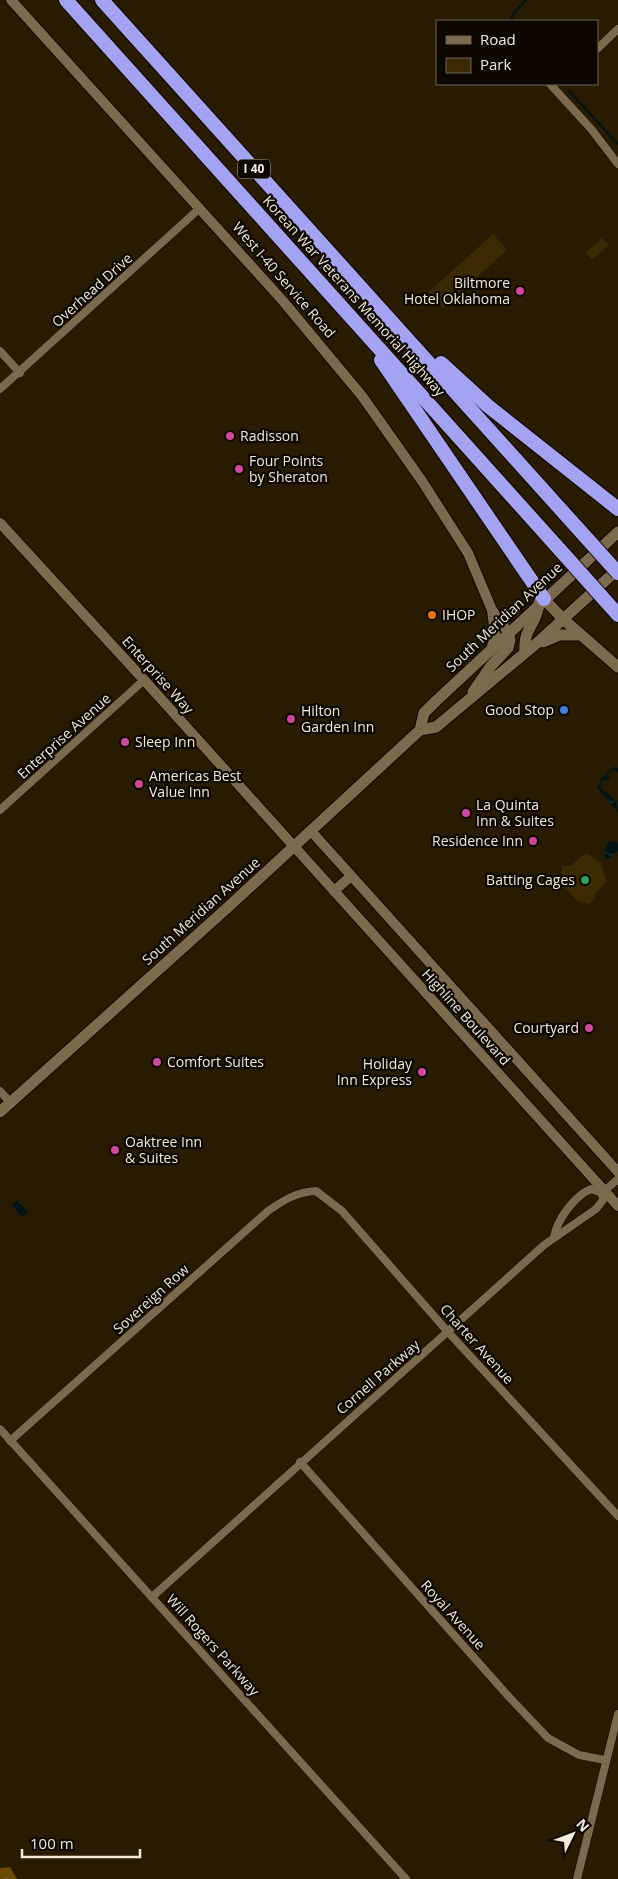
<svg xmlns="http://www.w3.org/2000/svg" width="618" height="1879" viewBox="0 0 618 1879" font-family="'Open Sans',sans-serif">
<defs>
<pattern id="forest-firs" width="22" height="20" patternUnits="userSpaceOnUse" patternTransform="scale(1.25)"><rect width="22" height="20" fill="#694b02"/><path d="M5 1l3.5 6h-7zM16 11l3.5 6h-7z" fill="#7f6526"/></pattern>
<pattern id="water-ripples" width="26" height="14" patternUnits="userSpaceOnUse" patternTransform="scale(1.25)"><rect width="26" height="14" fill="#001418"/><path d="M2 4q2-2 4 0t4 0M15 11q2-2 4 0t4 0" fill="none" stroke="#263639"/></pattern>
</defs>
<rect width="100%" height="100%" fill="#291b00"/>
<path fill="url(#forest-firs)" d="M10 1867 17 1879H0V1868Z"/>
<g fill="#3c2a02">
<path d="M493 234 507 250 443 308 429 292Z"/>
<path d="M602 238 609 245 592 260 586 253Z"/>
<path d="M588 854 601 863 607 882 595 893V899L589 904 577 901 562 884V866H571L583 855Z"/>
</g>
<g fill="url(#water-ripples)">
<path d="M614 766 618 768V772L613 769 608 774 610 780H603L600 787C608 795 618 798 618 812L597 788 601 778Z"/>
<path d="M614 841 618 843V851L609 859H605L604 853 608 842Z"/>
<path d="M18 1200 28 1212 22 1217 12 1205Z"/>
</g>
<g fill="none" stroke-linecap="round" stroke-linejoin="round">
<g stroke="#001418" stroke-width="2.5">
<path d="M510 21 514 13 526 0"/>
<path d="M569 91 618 144"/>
</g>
<g stroke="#120500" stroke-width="9">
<g id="minor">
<path d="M597 49 618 29"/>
<path d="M550 84 592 130 618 164"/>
<path d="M0 351 20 373"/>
<path d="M0 389 200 208"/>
<path d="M0 810 144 680"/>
<path d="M0 1091 11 1103"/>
<path d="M602 1193 618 1179"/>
<path d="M554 1237C557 1220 574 1196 591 1189L602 1193"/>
<path d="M0 1429 406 1879"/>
<path d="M10 1441 268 1211C284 1200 296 1192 316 1191L342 1211 448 1332 618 1516"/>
<path d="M300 1462 510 1698 548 1738 579 1755 605 1760"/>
<path d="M152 1597 544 1245 596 1209 603 1200 602 1193"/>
<path d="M577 1879 618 1714"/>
</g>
</g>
<g stroke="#120500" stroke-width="12">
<g id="tertiary">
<path d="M11 0 283 301 362 396 422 481 468 553 492 610 495 634 492 647"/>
<path d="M0 523 144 680 618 1206"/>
<path d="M492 610 508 632"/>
<path d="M311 831 618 1172"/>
<path d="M334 891 351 876"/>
</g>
</g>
<g stroke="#120500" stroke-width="13">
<g id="secondary">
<path d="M544 599 563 619 618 667"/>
<path d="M543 642 560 635H581"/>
<path d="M525 653C523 626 537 626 539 603"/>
<path d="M473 692 491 666 508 648 510 640 508 632"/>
<path d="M420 730 436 727 537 643 618 569"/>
<path d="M0 1112 226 909 420 730 424 713 436 701 618 532"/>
</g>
</g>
<g stroke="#120500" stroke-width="16">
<g id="motorway">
<path d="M66 0 561 551"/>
<path d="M102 0 582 533"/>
<path d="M381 360 544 599"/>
<path d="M441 363 488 406 618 509"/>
<path d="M611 607 618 615"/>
</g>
</g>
<use href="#minor" stroke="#7b6a4c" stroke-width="8"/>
<use href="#tertiary" stroke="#7b6a4c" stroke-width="10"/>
<use href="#secondary" stroke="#7b6a4c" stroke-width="11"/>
<use href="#motorway" stroke="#a3a3f2" stroke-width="14"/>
<g stroke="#120500" stroke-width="16" stroke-linecap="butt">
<g id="motorway-bridge">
<path d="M582 533 618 573"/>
<path d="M561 551 611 607"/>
</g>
</g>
<use href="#motorway-bridge" stroke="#a3a3f2" stroke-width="14"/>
</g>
<g fill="#d1479c" stroke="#0d0701" stroke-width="2">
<circle cx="520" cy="291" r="5"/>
<circle cx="230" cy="436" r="5"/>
<circle cx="239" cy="469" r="5"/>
<circle cx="291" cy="719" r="5"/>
<circle cx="125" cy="742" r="5"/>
<circle cx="139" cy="784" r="5"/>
<circle cx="466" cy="813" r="5"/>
<circle cx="533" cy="841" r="5"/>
<circle cx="589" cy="1028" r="5"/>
<circle cx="157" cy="1062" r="5"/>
<circle cx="422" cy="1072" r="5"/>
<circle cx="115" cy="1150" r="5"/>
</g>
<circle fill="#e8710a" stroke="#0d0701" stroke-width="2" cx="432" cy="615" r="5"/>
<circle fill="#3f7fe0" stroke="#0d0701" stroke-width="2" cx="564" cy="710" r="5"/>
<circle fill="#2e9e5b" stroke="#0d0701" stroke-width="2" cx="585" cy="880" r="5"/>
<g text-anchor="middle" stroke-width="4.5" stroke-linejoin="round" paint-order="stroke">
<rect fill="#0d0701" stroke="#afa699" stroke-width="1" x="238" y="159.5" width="32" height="19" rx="4"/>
<g font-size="12" font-weight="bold" fill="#f4eada">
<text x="254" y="173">I 40</text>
</g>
<g font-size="14" fill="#f4eada" stroke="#0d0701">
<text transform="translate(284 280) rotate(49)" y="5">West I-40 Service Road</text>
<text transform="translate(92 290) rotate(-42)" y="5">Overhead Drive</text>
<text transform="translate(354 296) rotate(48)" y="5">Korean War Veterans Memorial Highway</text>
<text transform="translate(504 617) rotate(-43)" y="5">South Meridian Avenue</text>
<text transform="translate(158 675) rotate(48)" y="5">Enterprise Way</text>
<text transform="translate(64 736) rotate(-42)" y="5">Enterprise Avenue</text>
<text transform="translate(201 911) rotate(-42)" y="5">South Meridian Avenue</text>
<text transform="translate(466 1017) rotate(48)" y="5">Highline Boulevard</text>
<text transform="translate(151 1299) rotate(-42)" y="5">Sovereign Row</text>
<text transform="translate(477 1344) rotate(48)" y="5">Charter Avenue</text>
<text transform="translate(378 1377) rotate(-41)" y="5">Cornell Parkway</text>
<text transform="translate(453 1615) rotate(48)" y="5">Royal Avenue</text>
<text transform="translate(213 1645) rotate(48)" y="5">Will Rogers Parkway</text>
</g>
<g font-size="14" fill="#f4eada" stroke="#0d0701" text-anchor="start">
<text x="510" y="288" text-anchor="end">Biltmore<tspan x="510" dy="16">Hotel Oklahoma</tspan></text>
<text x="240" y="441">Radisson</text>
<text x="249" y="466">Four Points<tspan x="249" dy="16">by Sheraton</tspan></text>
<text x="442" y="620">IHOP</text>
<text x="554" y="715" text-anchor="end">Good Stop</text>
<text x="301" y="716">Hilton<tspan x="301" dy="16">Garden Inn</tspan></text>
<text x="135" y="747">Sleep Inn</text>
<text x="149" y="781">Americas Best<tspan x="149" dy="16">Value Inn</tspan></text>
<text x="476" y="810">La Quinta<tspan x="476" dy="16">Inn &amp; Suites</tspan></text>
<text x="523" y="846" text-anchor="end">Residence Inn</text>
<text x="575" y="885" text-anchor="end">Batting Cages</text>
<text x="579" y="1033" text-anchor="end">Courtyard</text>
<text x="167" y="1067">Comfort Suites</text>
<text x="412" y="1069" text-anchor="end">Holiday<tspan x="412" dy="16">Inn Express</tspan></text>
<text x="125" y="1147">Oaktree Inn<tspan x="125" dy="16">&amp; Suites</tspan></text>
</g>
</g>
<rect x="436" y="20" width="162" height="65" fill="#0d0701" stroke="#696258"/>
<rect x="446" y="36" width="25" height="8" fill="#7b6a4c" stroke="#696258"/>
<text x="480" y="45" font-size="15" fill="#f4eada">Road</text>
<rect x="446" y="58" width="25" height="15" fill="#3c2a02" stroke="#696258"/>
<text x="480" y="70" font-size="15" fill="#f4eada">Park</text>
<g transform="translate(573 1834) rotate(48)" stroke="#0d0701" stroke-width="4" paint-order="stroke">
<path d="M0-4L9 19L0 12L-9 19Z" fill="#f4eada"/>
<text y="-8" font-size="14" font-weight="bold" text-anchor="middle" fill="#f4eada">N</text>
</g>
<path d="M22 1849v8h118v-8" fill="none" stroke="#f4eada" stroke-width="2.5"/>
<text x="30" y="1849" font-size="15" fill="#f4eada" stroke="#0d0701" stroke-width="4" paint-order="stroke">100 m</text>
</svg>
